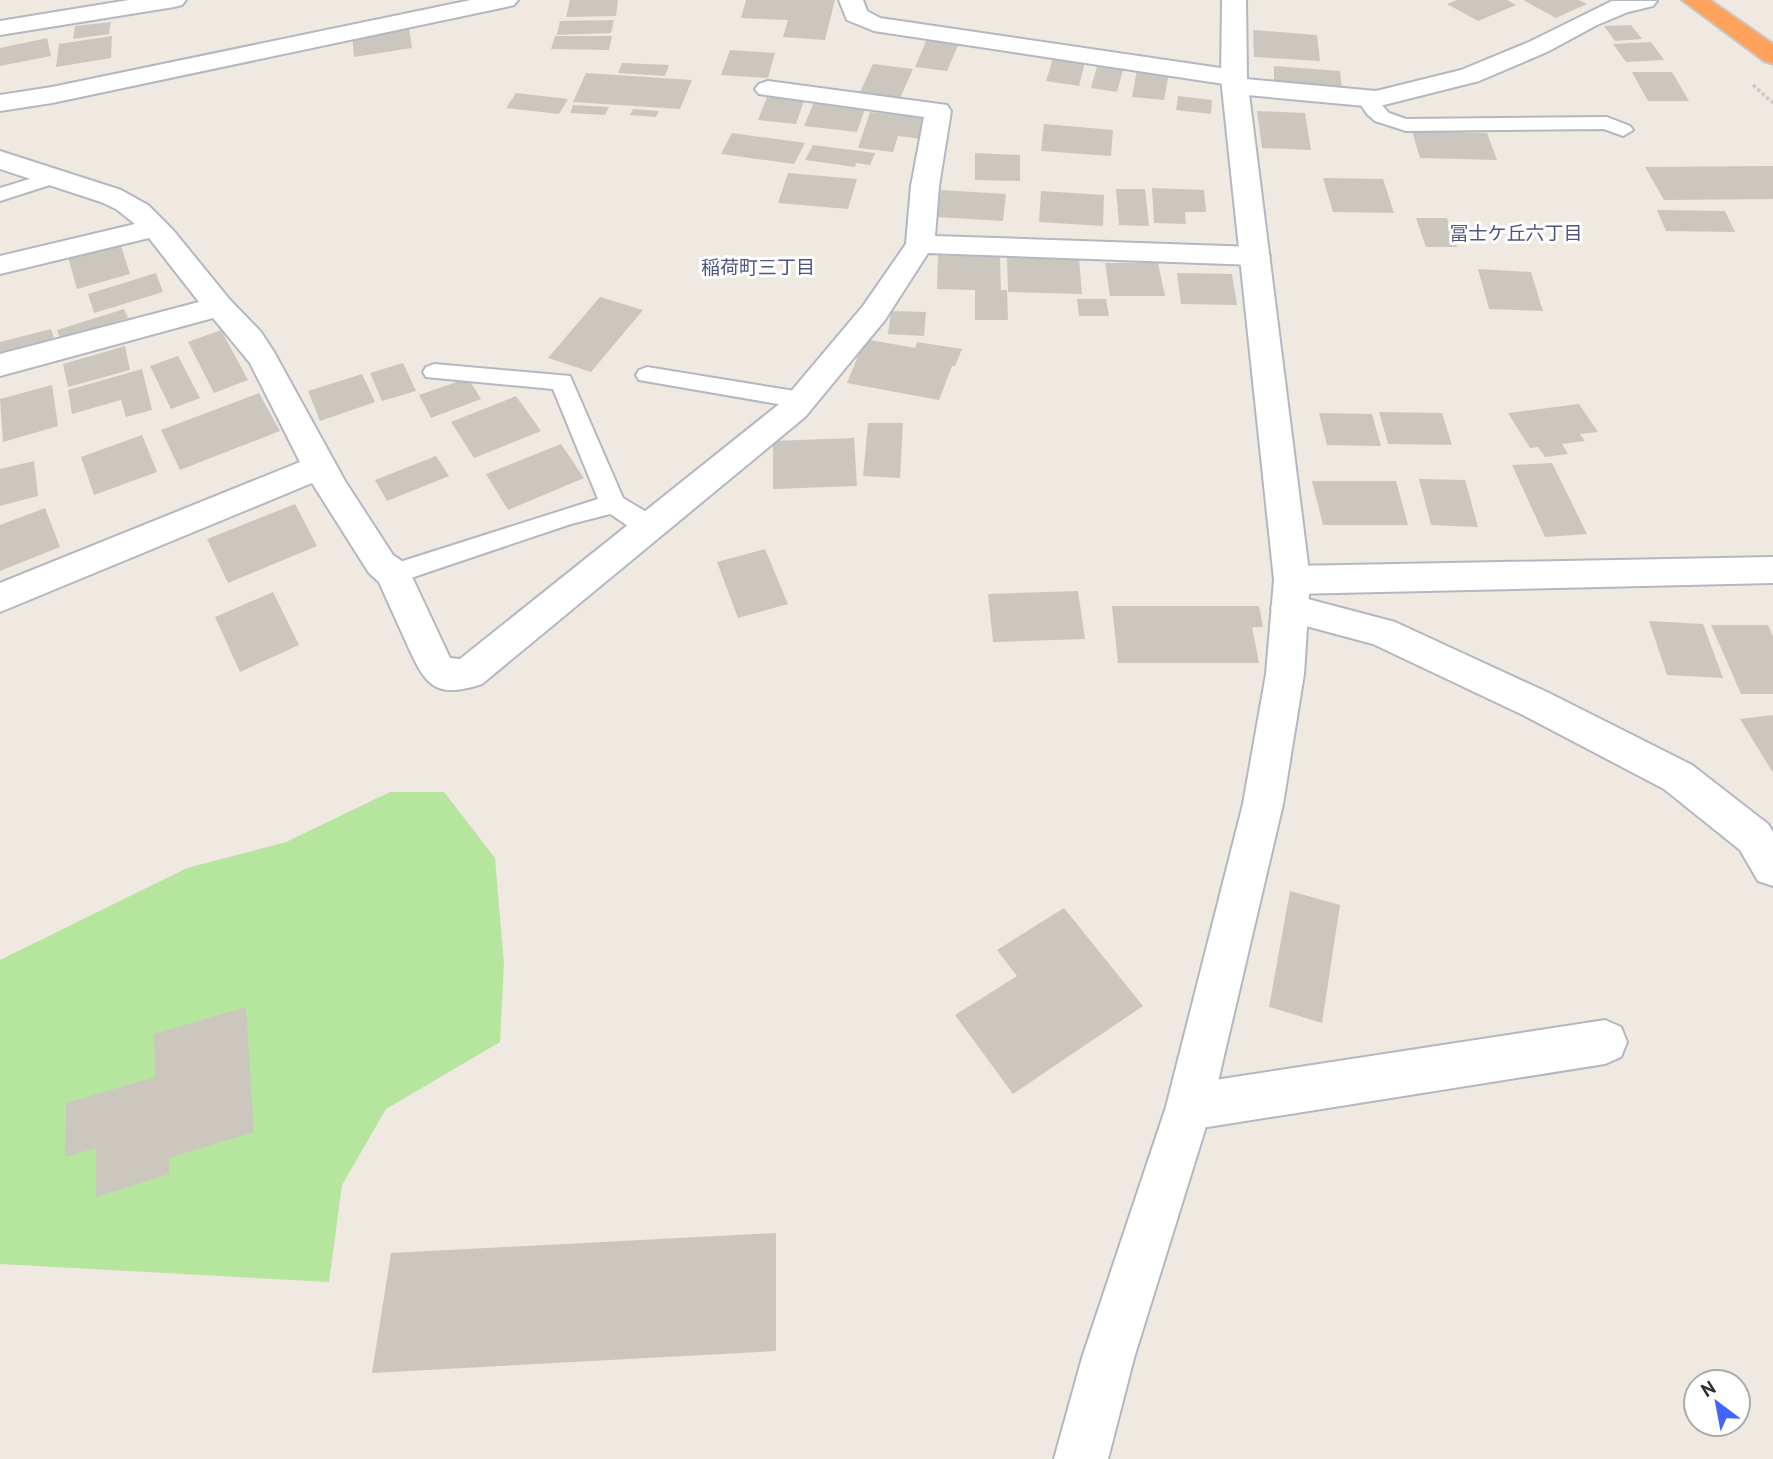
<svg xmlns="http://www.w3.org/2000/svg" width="1773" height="1459" viewBox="0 0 1773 1459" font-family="'PT Sans','Noto Sans JP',sans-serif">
<rect width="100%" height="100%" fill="#efe9e1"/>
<path fill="#b6e59e" d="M390 792H444L495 858 504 964 500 1042 386 1109 342 1185 329 1282 0 1264V960L187 868 286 842Z"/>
<g fill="#cbc7bf">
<path d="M570 0H618L616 16 566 17Z"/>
<path d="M746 0H835L825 40 783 37 788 20 741 18Z"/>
<path d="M1457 0H1507L1516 5 1478 21 1447 4Z"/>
<path d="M1523 0H1579L1587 4 1556 18Z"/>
<path d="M614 20 611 33 557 35 560 21Z"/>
<path d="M111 22 109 34 73 39 75 26Z"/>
<path d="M1631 25 1642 39 1615 41 1604 26Z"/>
<path d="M409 27 412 48 354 57 352 35Z"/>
<path d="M1253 30 1317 35 1320 61 1254 57Z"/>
<path d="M112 36 111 58 56 67 59 44Z"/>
<path d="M555 36H612L609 50 551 49Z"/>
<path d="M47 38 51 56 0 66V48Z"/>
<path d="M927 39 959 43 947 71 915 67Z"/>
<path d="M1651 42 1664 60 1626 62 1613 44Z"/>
<path d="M730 50 775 53 768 78 721 75Z"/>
<path d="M1053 58 1085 62 1079 86 1046 81Z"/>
<path d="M622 63 669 65 665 76 618 73Z"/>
<path d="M1098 63 1124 66 1117 92 1091 88Z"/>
<path d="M873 64 913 69 900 98 860 92Z"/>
<path d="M1274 66 1340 71 1342 89 1274 84Z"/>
<path d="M1137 70 1169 73 1164 100 1132 97Z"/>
<path d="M1632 72H1672L1689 101H1648Z"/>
<path d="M586 73 692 80 680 109 573 102Z"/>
<path d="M516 93 568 99 559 114 506 108Z"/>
<path d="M1178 96 1212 100 1211 114 1176 110Z"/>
<path d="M767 97 804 101 796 124 758 120Z"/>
<path d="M815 100 866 106 857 132 804 126Z"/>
<path d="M573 105 609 107 605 115 570 113Z"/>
<path d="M633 109 659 111 656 117 630 115Z"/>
<path d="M1257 111 1305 113 1311 150 1262 148Z"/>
<path d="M870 112 928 118 922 139 898 136 893 152 858 148Z"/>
<path d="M1044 124 1113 130 1111 156 1041 151Z"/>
<path d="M1412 131 1487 133 1497 160 1420 158Z"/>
<path d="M732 133 805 143 794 164 721 154Z"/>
<path d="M813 145 875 153 870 165 856 163 855 167 805 160Z"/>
<path d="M975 153 1020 155V181L975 180Z"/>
<path d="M1773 166V199L1664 200 1645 167Z"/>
<path d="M788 173 857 179 848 209 778 203Z"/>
<path d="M1323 178 1383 179 1394 213 1333 212Z"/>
<path d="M1152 188 1204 190 1206 212H1185L1186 224 1154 223Z"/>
<path d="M1116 189H1145L1149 226 1119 225Z"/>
<path d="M941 190 1006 194 1003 221 937 217Z"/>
<path d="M1041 191 1104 195 1103 226 1039 222Z"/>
<path d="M1657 210 1725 211 1735 232 1666 231Z"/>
<path d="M1416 218H1447L1457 247H1426Z"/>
<path d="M120 243 130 274 77 289 68 257Z"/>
<path d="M938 255 1000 257 1001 290H1007L1008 320H975V290L937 289Z"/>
<path d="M1007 257 1079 258 1082 294 1008 292Z"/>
<path d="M1105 263H1158L1165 296H1110Z"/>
<path d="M1478 269 1531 272 1543 311 1489 309Z"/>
<path d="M156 273 163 292 94 313 88 294Z"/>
<path d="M1177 273 1232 274 1237 305 1181 304Z"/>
<path d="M600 297 643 310 591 372 548 358Z"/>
<path d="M1077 299H1106L1109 316H1079Z"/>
<path d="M124 309 128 318 60 339 57 330Z"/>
<path d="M891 311 926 312 924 336 888 334Z"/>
<path d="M51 329 54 338 0 353V342Z"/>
<path d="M221 330 248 380 214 393 188 342Z"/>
<path d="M865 339 915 348 917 342 962 349 955 366H952L939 400 847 383Z"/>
<path d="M125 346 130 370 68 387 63 364Z"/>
<path d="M178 356 200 398 171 409 150 366Z"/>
<path d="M403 363 416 391 382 401 370 373Z"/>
<path d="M142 369 152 410 126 417 121 400 72 414 68 390Z"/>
<path d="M362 374 375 402 320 421 308 391Z"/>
<path d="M468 378 481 399 431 418 419 395Z"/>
<path d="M52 385 58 426 3 442 0 399Z"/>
<path d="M259 393 280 431 180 470 161 430Z"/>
<path d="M516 396 541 431 474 458 451 422Z"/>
<path d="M1579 404 1598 432 1580 434 1585 441 1562 444 1568 454 1545 457 1538 447 1530 448 1508 413Z"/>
<path d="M1379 412 1442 413 1452 445 1388 444Z"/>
<path d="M1319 413 1372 414 1381 446 1327 445Z"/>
<path d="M868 423H903L900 478 863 476Z"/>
<path d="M142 435 157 472 94 495 81 457Z"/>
<path d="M854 438 857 486 773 489V441Z"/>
<path d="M561 444 584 478 508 510 486 474Z"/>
<path d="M436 456 449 476 387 501 375 480Z"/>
<path d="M34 461 38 496 0 506V469Z"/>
<path d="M1552 463 1587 534 1545 537 1512 465Z"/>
<path d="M1419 479 1465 480 1478 527 1431 525Z"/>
<path d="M1312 481H1396L1408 525H1323Z"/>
<path d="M295 504 317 546 228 583 207 539Z"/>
<path d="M45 508 60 547 0 571V525Z"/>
<path d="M765 549 788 604 738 618 717 562Z"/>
<path d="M1078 591 1085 639 993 642 988 594Z"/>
<path d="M273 592 299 645 240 672 215 617Z"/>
<path d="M1112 606H1259L1263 627H1252L1259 663H1118Z"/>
<path d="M1649 621 1703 624 1723 678 1667 675Z"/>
<path d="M1711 625H1768L1773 637V694H1741Z"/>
<path d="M1773 715V773L1740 719Z"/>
<path d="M1290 891 1340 905 1322 1023 1269 1007Z"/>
<path d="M1064 908 1143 1006 1013 1094 955 1015 1017 976 997 950Z"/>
<path d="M246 1007 254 1132 169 1158V1174L96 1197V1148L65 1157 66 1103 155 1077 154 1034Z"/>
<path d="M776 1233V1351L372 1373 391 1253Z"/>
</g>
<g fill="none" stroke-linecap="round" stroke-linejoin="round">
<g stroke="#b4b7c1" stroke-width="4">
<g id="lane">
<path d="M1366 93 1373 95 1389 113 1406 119 1607 117 1630 126 1633 130 1623 136 1604 129 1406 131 1375 121 1367 114 1357 99Z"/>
<path d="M49 173 56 175 59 179 56 183 0 201V188Z"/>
<path d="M434 364 570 376 623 498 658 519 662 526 658 533C640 538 625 523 610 514L571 524 393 584 384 581 380 574 384 567 598 499 553 389 426 377 423 372 426 367Z"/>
<path d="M647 367 801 392 809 394 813 400 809 406 801 408 639 380 636 375 639 370Z"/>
</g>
</g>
<g stroke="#b4b7c1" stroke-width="4">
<g id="street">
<path d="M471 0H518L514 5 506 7 52 103 0 111V95L52 87Z"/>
<path d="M839 0H863L867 11 880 18 1234 70 1243 73 1246 79 1376 91 1461 70 1529 42 1612 1H1657L1653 6 1628 12 1597 25 1547 52 1479 81 1376 107 1236 94 1227 91 1224 84 874 31 847 20Z"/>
<path d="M768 81 947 105 951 111 939 186 935 236 1255 247 1265 250 1270 256 1265 262 1255 265 928 253 885 320 805 417 482 684C433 700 425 684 406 642 397 622 388 602 379 582L369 573 312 483 0 612V583L300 462 250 363 213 318 0 376V354L199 302 149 238 0 274V256L135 224 116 209 101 202 0 169V151L121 190 148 205 173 230 230 300 261 332 274 352 345 481 393 555 406 564 450 658 460 659 783 401 863 306 906 244 911 186 924 117 759 94 755 89 759 84Z"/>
<path d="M1773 557V583L1292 594 1279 590 1274 580 1279 570 1292 566Z"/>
<path d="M1289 594 1395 622 1549 693 1692 765 1768 824 1773 832V886L1758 881 1740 850 1664 789 1523 715 1373 644 1276 618 1271 608 1276 598Z"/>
<path d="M1605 1020 1621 1027 1627 1042 1621 1057 1605 1064 1189 1130 1173 1123 1166 1107 1173 1091 1189 1084Z"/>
</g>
</g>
<g stroke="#b4b7c1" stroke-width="4">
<g id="secondary">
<path d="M129 0H186L182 5 174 7 0 35V21Z"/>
<path d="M1222 0H1246L1247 78 1310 580 1304 674 1283 804 1212 1107 1134 1358 1108 1459H1054L1082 1358 1166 1107 1243 804 1266 674 1274 580 1221 78Z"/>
</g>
</g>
<g stroke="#c9c9c9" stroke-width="4">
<path id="highway" d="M1682 0H1710L1773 44V64L1764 61Z"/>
</g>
<path stroke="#c9c9c9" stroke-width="3.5" stroke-dasharray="3.5 2.5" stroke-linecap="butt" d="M1753 85 1773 103"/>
<use href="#lane" fill="#fff" fill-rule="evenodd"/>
<use href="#street" fill="#fff" fill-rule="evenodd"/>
<use href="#secondary" fill="#fff" fill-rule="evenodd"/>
<use href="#highway" fill="#ffa35c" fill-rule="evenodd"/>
</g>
<g text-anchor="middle" stroke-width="6" stroke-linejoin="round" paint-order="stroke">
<g font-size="19" fill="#4d5680" stroke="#fff">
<text x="1516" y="240">冨士ケ丘六丁目</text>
<text x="758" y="274">稲荷町三丁目</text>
</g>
</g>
<g transform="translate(1717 1403) rotate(328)"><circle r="33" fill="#ffffff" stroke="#ababab" stroke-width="2"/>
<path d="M0-5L12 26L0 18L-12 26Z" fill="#4264fb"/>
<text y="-10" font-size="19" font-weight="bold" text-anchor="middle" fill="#2e2e2e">N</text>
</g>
</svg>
